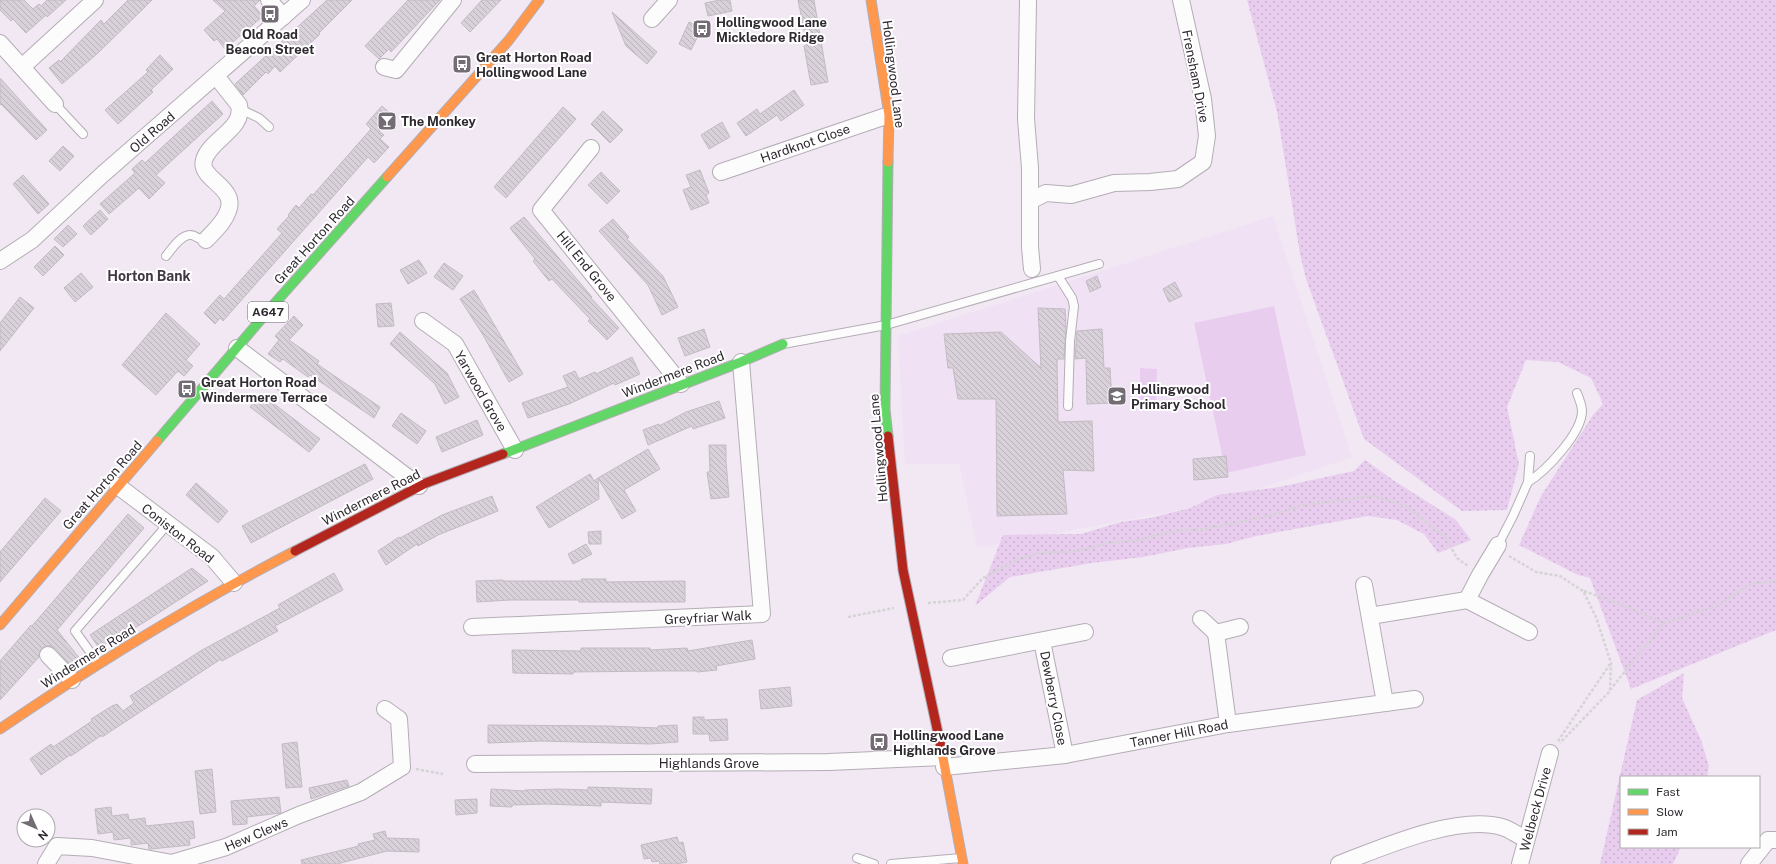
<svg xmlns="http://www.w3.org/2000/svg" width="1776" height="864" viewBox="0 0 1776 864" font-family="'Public Sans',sans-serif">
<defs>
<pattern id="grass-dots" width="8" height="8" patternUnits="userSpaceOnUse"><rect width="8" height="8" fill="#e9cdef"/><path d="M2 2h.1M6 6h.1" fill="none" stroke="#c8b0cd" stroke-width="1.8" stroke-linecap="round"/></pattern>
<pattern id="building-back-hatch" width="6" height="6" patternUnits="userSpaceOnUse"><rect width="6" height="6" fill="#d8d1da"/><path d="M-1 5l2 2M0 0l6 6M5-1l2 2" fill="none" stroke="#bab3bb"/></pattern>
</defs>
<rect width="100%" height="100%" fill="#f1e8f3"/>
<path fill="#f0e1f4" d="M1273 216 1352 457 1216 503 977 548 959 464H905L898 336Z"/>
<g fill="url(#grass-dots)">
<path d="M1247 0H1776V630L1631 689 1590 578 1578 575 1519 545 1541 496 1593 415 1603 404 1591 378 1558 362 1526 360 1507 407 1519 464 1507 510 1462 511 1364 439 1306 279 1300 254 1277 112Z"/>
<path d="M1365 460 1396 482 1456 520 1471 540 1438 553 1424 534 1397 520 1368 516 1256 536 1226 544 1188 548 1143 557 1092 563 1010 577 975 606 1003 535 1081 534 1121 522 1150 518 1190 508 1217 495 1279 487 1354 471Z"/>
<path d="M1684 673 1682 698 1701 740 1709 766 1707 777H1621V847H1681L1673 864H1600L1637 700Z"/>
</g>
<g fill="#e9cdef">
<path d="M1274 306 1306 455 1226 473 1194 323Z"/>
<path d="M1140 368 1157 369 1156 411H1140Z"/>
</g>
<g fill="url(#building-back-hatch)" stroke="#c2bbc3">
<path d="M0 0H24L33 9 39 4 41 6 47 0H66L47 17 46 15 26 33 13 19 11 21 0 10Z"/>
<path d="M128 0H152L98 53 62 84 49 68 59 60 60 62 101 20 104 24Z"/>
<path d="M213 0H260L254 6 263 16 225 49 217 39 214 41 204 30 225 11Z"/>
<path d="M327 0H352L319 33 320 34 280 72 275 66 268 74 266 72 243 95 235 84Z"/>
<path d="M408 0H440L391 52 389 49 379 59 365 46Z"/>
<path d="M482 0H501L470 32 461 23Z"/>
<path d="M720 0H730L732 11 708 16 705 3Z"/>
<path d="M798 0H814L828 82 811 85 804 46 807 45Z"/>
<path d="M612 12 657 52 647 64 626 46Z"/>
<path d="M689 22 702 28 691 50 679 44Z"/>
<path d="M160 55 173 69 151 90 153 92 118 124 105 110 148 72 146 70Z"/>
<path d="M0 78 47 130 36 140 1 104 0 105Z"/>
<path d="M794 90 804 105 781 121 777 115 746 136 737 123 757 109 760 114Z"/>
<path d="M212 101 223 114 156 175 165 183 149 199 139 188 109 214 100 204 135 173 132 169 142 160 145 163Z"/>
<path d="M382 106 393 116 379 131 384 135 380 139 389 147 374 163 368 157 223 321 220 318 215 324 204 313 220 295 224 299 282 233 277 229 289 216 288 215 296 205 299 208 311 194 313 195 371 129 366 124Z"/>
<path d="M563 107 576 119 506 198 494 187Z"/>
<path d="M603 111 623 130 610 143 591 124Z"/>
<path d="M722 122 730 137 709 149 701 135Z"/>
<path d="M63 146 74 156 60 171 49 161Z"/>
<path d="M700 170 709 193 706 195 709 203 691 210 683 190 691 187 686 175Z"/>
<path d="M601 172 620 191 607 204 588 185Z"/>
<path d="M23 175 49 204 38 214 13 184Z"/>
<path d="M100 210 108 219 91 235 83 226Z"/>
<path d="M524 217 592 297 591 298 619 328 607 340 588 321 590 319 552 279 549 281 533 261 535 259 510 228Z"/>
<path d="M613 219 629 237 627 239 663 276 678 307 662 315 648 285 599 231Z"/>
<path d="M68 225 77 234 63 247 54 239Z"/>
<path d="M55 246 64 255 43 276 34 267Z"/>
<path d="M419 260 427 273 408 284 400 270Z"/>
<path d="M444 263 463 276 453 290 434 277Z"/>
<path d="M81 273 93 287 75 302 64 288Z"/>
<path d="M1097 276 1101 287 1090 292 1086 281Z"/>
<path d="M1175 282 1182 296 1169 302 1163 289Z"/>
<path d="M474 290 523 374 509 382 483 335 460 299Z"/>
<path d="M20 297 34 308 0 351V323Z"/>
<path d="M391 303 394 326 378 327 376 304Z"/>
<path d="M1038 308 1065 309 1066 329 1064 359H1057L1058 422 1092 421 1094 471 1063 470 1067 514 997 516 996 399H958L953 368H948L944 334 1001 332 1041 368Z"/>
<path d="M166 313 200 344 186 360 193 366 184 376 178 371 156 395 122 365Z"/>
<path d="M294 316 303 325 289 340 319 361 317 364 380 407 374 418 310 375 308 377 283 359 280 362 268 354 279 340 275 336Z"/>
<path d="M704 329 710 347 685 356 678 338Z"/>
<path d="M1102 329 1104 368H1110L1112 403 1087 404 1086 358 1075 359 1077 331Z"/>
<path d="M400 332 447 373 459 397 445 404 435 384 390 344Z"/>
<path d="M632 357 640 374 615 385 614 383 569 404 528 418 522 403 568 387 563 376 575 371 579 379 595 372 596 374Z"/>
<path d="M261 394 320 439 309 452 250 407Z"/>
<path d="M719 401 725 418 693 429 692 426 648 445 643 430 659 424V426L686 412Z"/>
<path d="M401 413 426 431 417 444 392 426Z"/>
<path d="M477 420 483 435 442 452 436 437Z"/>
<path d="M709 445H726V461L729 497 711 499 707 472H710Z"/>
<path d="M648 449 660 469 624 490 636 511 622 519 598 478Z"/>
<path d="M1226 456 1228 477 1194 480 1193 459Z"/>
<path d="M365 464 373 479 251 543 242 526Z"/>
<path d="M590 474 594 481 598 478 599 499 549 528 536 507Z"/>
<path d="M196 483 228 511 218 523 186 495Z"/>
<path d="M492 496 498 511 438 535 418 546 417 544 386 565 378 551 399 537 400 538 442 515Z"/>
<path d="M45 498 61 511 0 582V552Z"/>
<path d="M128 514 144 528 57 630 81 660 71 666 55 648 50 646H45L39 652V657L0 700V661L31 625 32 626Z"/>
<path d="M601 531V544H589L588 532Z"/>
<path d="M586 544 592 554 573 564 568 554Z"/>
<path d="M192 568 208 581 143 623 99 648 90 635Z"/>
<path d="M334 573 343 590 275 626 278 631 222 661 221 659 102 737V735L71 756 70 755 41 775 30 759 51 744 53 747 92 721 91 719 112 706 117 704 123 711 134 703 130 696 202 650 280 608 278 605Z"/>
<path d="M581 579H606V582L685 581V602H579V600H510L477 602 476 581 503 580V581H583Z"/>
<path d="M752 640 755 659 716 666 717 670 697 672V671H659L573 672V674L513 673 512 650 581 651V648H650V650L687 648 688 651Z"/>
<path d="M790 687 792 706 761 709 759 690Z"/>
<path d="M693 717H704V720L727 719 728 740 710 741 709 734H693Z"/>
<path d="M488 725 609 726 658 728V726L677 725 678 742 650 744 541 741 488 743Z"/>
<path d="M297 742 302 787 286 788 282 744Z"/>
<path d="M212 769 216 812 200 814 195 771Z"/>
<path d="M347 780 349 786 311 799 309 788Z"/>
<path d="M588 787 652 789 651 804 601 802V806L546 804 512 805V807L490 806 491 789 525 791V790L559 789 588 790Z"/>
<path d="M279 797 281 813 247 817V824L233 825 231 801Z"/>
<path d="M477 799V813L456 815 455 800Z"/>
<path d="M111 807 112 816 128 814 129 820 145 818 146 826 193 821 195 838 189 839 190 845 151 849H149L148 843 131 845V838L114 840 113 832 98 834 95 809Z"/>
<path d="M385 831 387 838 419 839V852L387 851 337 864H302L301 860 359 846 358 844 375 840 373 834Z"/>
<path d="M677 837 679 843 683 842 687 862 676 864H660L659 861 652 862 651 858 644 859 641 845Z"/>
</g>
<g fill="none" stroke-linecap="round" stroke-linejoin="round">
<g stroke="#b4adb5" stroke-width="10">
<g id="lane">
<path d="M55 104 83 134"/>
<path d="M240 109 259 118 269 127"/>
<path d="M166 256C171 250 181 234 191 235 196 235 199 241 206 240"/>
<path d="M1058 276 1072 298 1074 306 1070 341 1068 406"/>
<path d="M783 344 886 325 1099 264"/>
<path d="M1528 482C1546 471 1582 433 1582 411 1582 405 1579 399 1577 393"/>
<path d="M1498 545 1513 516 1528 482 1530 456"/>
<path d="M98 663 75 631 168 524"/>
<path d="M857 858 874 864"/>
<path d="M891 864 961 858"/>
</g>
</g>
<g stroke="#b4adb5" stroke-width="18">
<g id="street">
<path d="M269 0 283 17"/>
<path d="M1028 0 1026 119 1030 168V247L1032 269"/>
<path d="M652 19 669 0"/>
<path d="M0 43 55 104"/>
<path d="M22 67 95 0"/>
<path d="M384 67 396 70 453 0"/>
<path d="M591 148 541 210 681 384"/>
<path d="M721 172 889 115"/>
<path d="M1030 201 1046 193 1071 195 1114 183 1150 182 1178 179 1203 162 1207 136 1203 99 1181 0"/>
<path d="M206 240C214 231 224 223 228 211 238 187 198 179 204 160 210 139 245 129 239 105L216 76"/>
<path d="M0 261 32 240 103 174 302 0"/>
<path d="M423 321 455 344 515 450"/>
<path d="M237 348 419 486"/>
<path d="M118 486 212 557 234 583"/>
<path d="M1364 585 1385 703"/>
<path d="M1467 600 1480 575 1498 545"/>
<path d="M1370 616 1467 600 1529 632"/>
<path d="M1201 619 1216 633 1240 627"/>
<path d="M472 627 762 614 741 362"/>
<path d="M1216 633 1228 724"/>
<path d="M1042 641 1065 755"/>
<path d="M48 655 72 680"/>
<path d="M951 658 1085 632"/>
<path d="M475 764 829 762 943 757"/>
<path d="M944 767 1065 755 1228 724 1415 699"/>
<path d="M46 864 57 846 92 848 172 863 226 847 299 815 361 792 402 767 399 719 385 709"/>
<path d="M1339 864C1381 848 1457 814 1502 827 1510 829 1518 836 1526 839"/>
<path d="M1520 864 1550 753"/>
<path d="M1749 864 1768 840H1776"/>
</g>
</g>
<g stroke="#b4adb5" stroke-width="11">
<g id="fast">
<path d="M888 436 885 409 888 162"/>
<path d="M157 441 275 303 387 177"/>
<path d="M503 454 741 362 783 344"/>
</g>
</g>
<g stroke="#b4adb5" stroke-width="11">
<g id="slow">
<path d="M871 0 889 115 888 162"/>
<path d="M387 177 509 40 539 0"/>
<path d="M0 625 157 441"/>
<path d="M0 729C95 664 193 604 295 551"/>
<path d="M941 747 963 864"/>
</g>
</g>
<g stroke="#b4adb5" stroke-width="11">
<g id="jam">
<path d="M888 436 903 570 941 747"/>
<path d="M295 551 426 483 503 454"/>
</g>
</g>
<g stroke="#d5d3d5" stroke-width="2.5" stroke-dasharray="3 2" stroke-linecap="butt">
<path d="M1509 556 1536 572 1560 576 1583 591 1596 617 1611 663 1610 691 1560 743"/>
<path d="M1584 591 1617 603 1664 623"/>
<path d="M928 603 963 600 983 578 1014 561 1039 553 1078 551 1108 543 1134 541 1174 531 1205 529 1236 523 1273 515 1303 505 1374 496 1406 506 1445 537 1457 558 1468 566"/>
<path d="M848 617 894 608"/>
<path d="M1610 690 1664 623 1716 606 1751 584 1776 581"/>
<path d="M1558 741 1610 664"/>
<path d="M416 769 443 774"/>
</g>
<use href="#lane" stroke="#fdfcfd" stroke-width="8"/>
<use href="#street" stroke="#fdfcfd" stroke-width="16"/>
<use href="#fast" stroke="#63d668" stroke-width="9"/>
<use href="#slow" stroke="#ff974d" stroke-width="9"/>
<use href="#jam" stroke="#b3261e" stroke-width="9"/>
</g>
<defs>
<g id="bus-square" transform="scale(1)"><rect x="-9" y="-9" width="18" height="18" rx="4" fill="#736c74" stroke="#fff"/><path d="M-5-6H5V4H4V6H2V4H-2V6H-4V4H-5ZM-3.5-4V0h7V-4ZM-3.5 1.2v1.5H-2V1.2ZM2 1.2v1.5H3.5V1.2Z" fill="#fff"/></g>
<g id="bar-square" transform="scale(1)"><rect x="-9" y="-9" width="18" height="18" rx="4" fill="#736c74" stroke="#fff"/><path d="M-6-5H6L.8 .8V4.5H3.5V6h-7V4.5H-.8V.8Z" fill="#fff"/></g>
<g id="school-square" transform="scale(1)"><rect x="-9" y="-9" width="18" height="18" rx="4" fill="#736c74" stroke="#fff"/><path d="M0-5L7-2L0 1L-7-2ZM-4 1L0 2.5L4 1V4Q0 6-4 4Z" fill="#fff"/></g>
</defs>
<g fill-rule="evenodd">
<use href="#bus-square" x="270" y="14"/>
<use href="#bus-square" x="702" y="29"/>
<use href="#bus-square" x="462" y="64"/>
<use href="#bar-square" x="387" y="121"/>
<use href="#bus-square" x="187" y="389"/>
<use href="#school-square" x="1117" y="396"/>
<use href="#bus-square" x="879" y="742"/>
</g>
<g text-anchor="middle" stroke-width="4" stroke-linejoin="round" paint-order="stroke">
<rect fill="#fff" stroke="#6d696e" stroke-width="1" x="248" y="302" width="40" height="20" rx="3"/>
<g font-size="12" font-weight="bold" fill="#2f2930">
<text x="268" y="316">A647</text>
</g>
<g font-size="13" font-weight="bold" fill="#2f2930" stroke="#fff" text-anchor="start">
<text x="716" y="27">Hollingwood Lane<tspan x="716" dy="15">Mickledore Ridge</tspan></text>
<text x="270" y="39" text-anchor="middle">Old Road<tspan x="270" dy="15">Beacon Street</tspan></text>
<text x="476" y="62">Great Horton Road<tspan x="476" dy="15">Hollingwood Lane</tspan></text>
<text x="401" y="126">The Monkey</text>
<text x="201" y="387">Great Horton Road<tspan x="201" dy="15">Windermere Terrace</tspan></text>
<text x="1131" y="394">Hollingwood<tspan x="1131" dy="15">Primary School</tspan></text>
<text x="893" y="740">Hollingwood Lane<tspan x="893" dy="15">Highlands Grove</tspan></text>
</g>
<g font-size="13" fill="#2f2930" stroke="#fff">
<text transform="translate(894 74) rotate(83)" y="5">Hollingwood Lane</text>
<text transform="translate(1196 76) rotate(79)" y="5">Frensham Drive</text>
<text transform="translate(152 132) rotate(-41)" y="5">Old Road</text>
<text transform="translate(805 143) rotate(-19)" y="5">Hardknot Close</text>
<text transform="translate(314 240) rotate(-48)" y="5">Great Horton Road</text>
<text transform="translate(587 266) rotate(51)" y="5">Hill End Grove</text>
<text transform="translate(673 374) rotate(-21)" y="5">Windermere Road</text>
<text transform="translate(481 391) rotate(60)" y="5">Yarwood Grove</text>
<text transform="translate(878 448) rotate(-95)" y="5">Hollingwood Lane</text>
<text transform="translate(102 485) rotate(-49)" y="5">Great Horton Road</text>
<text transform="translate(371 497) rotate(-27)" y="5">Windermere Road</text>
<text transform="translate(178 533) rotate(38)" y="5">Coniston Road</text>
<text transform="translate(708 617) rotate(-3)" y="5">Greyfriar Walk</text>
<text transform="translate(88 656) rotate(-32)" y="5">Windermere Road</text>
<text transform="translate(1054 698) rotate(79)" y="5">Dewberry Close</text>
<text transform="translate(1179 733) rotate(-11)" y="5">Tanner Hill Road</text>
<text x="709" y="768">Highlands Grove</text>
<text transform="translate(1535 809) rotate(-75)" y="5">Welbeck Drive</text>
<text transform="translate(256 834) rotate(-23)" y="5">Hew Clews</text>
</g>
<g font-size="14" font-weight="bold" fill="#423645" stroke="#fff">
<text x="149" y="281">Horton Bank</text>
</g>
</g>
<rect x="1620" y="776" width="140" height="72" fill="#ffffff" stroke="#aca9ac"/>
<rect x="1628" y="789" width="20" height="6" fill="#63d668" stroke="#aca9ac"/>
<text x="1656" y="796" font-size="12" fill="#2f2930">Fast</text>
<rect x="1628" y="809" width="20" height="6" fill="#ff974d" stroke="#aca9ac"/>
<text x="1656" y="816" font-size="12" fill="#2f2930">Slow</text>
<rect x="1628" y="829" width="20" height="6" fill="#b3261e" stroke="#aca9ac"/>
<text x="1656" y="836" font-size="12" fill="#2f2930">Jam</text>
<g transform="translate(36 828) rotate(135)"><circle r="19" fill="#ffffff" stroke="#aca9ac"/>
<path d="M0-3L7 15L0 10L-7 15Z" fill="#736c74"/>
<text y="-6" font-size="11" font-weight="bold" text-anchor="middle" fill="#2f2930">N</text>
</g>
</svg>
